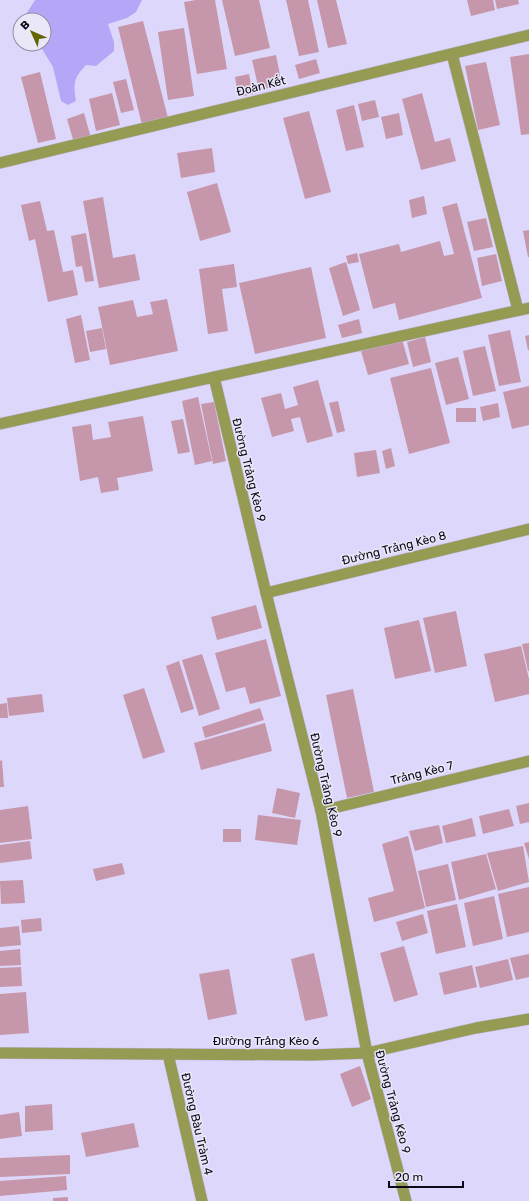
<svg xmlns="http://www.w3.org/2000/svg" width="529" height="1201" viewBox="0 0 529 1201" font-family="Rubik,sans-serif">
<rect width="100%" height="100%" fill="#ddd7fb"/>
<path fill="#b5a6f7" d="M35 0H142L136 12 127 18 108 24 114 42V51L96 66 86 65C74 78 73 83 76 101L68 105 61 101 53 67 39 44H44V20H27L25 16Z"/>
<g fill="#c697ab">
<path d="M196 0H215L227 69 197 74 184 2Z"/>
<path d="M222 0H259L270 48 235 56Z"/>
<path d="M286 0H308L319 52 299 56Z"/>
<path d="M317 0H336L347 44 328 48Z"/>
<path d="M467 0H493L495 10 471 16Z"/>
<path d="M495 0H518L519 4 497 9Z"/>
<path d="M143 21 168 118 142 125 118 27Z"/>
<path d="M184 28 194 96 168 100 158 32Z"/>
<path d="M529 54V134L521 135 510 57Z"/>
<path d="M276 55 282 85 259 90 252 60Z"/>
<path d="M316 59 320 73 299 79 295 65Z"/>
<path d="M486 62 500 125 478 130 465 66Z"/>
<path d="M40 72 56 139 38 143 21 77Z"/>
<path d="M249 74 253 94 238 97 235 77Z"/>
<path d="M126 79 134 110 121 113 113 82Z"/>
<path d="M112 93 120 125 96 131 89 99Z"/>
<path d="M422 93 435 142 450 138 456 161 421 170 402 99Z"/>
<path d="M375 100 379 117 362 121 358 104Z"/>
<path d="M354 105 364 147 346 151 336 110Z"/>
<path d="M309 111 331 192 305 199 283 118Z"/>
<path d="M84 113 91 138 74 143 67 119Z"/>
<path d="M399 113 403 135 386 139 381 117Z"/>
<path d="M212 148 215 172 181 178 177 153Z"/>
<path d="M217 183 231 232 200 241 187 192Z"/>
<path d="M424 196 427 214 412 218 409 200Z"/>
<path d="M103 197 113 258 135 254 140 280 99 288 83 201Z"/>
<path d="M40 201 47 231 54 230 63 272 73 270 78 295 48 302 35 239 29 241 21 205Z"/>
<path d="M457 203 482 298 399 320 395 303 373 309 359 254 399 244 401 252 440 241 444 256 454 254 442 207Z"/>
<path d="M486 218 493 247 474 251 467 222Z"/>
<path d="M529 230V257H528L523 231Z"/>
<path d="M86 233 94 281 85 282 82 266 76 267 71 236Z"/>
<path d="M357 253 359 262 348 264 346 256Z"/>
<path d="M496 254 502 281 482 286 477 258Z"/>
<path d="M346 262 360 310 343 316 329 268Z"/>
<path d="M234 264 237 287 222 289 228 331 208 334 199 269Z"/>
<path d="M311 267 326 338 255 354 239 283Z"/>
<path d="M167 299 178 351 110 365 98 307 133 300 137 317 153 314 150 302Z"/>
<path d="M81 315 90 360 75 363 66 319Z"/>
<path d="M359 319 362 333 342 338 338 325Z"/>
<path d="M102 328 106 349 90 352 86 331Z"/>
<path d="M510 330 521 382 499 386 488 335Z"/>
<path d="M529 335V350H528L525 336Z"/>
<path d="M425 337 431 362 413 367 407 342Z"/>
<path d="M402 339 409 364 368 375 361 351Z"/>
<path d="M485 346 496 391 473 396 463 351Z"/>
<path d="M458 357 469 399 446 405 435 363Z"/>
<path d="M431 368 450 443 409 454 390 378Z"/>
<path d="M318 380 333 436 307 443 300 417 291 419 294 431 272 437 261 398 281 393 285 409 298 405 293 387Z"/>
<path d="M529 386V425L512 429 503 392Z"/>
<path d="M198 397 212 461 195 465 182 401Z"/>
<path d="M338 401 345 431 337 433 329 403Z"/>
<path d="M214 402 226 461 213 464 201 404Z"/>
<path d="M498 403 500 417 483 421 480 407Z"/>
<rect x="456" y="408" width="20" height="14"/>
<path d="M143 416 153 471 117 478 119 490 101 493 98 477 80 481 72 427 91 424 93 440 111 437 108 422Z"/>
<path d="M183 419 190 452 178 454 171 421Z"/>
<path d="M391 448 395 466 386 469 382 451Z"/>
<path d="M376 450 380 473 357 477 354 453Z"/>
<path d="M256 605 262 628 217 640 211 617Z"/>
<path d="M456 611 467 666 435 673 423 618Z"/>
<path d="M419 620 431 671 395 679 384 628Z"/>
<path d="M266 639 281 696 250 704 245 687 226 692 215 653Z"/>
<path d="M529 643V671H528L522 644Z"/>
<path d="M521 646 529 679V694L495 702 484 654Z"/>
<path d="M202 654 220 709 199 716 182 660Z"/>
<path d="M179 661 194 709 181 713 166 666Z"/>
<path d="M144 688 165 752 143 759 123 695Z"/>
<path d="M353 689 374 792 347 798 326 695Z"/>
<path d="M42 694 44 712 9 716 7 698Z"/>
<path d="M7 703 8 718H0V704Z"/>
<path d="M260 708 264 720 205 738 202 727Z"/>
<path d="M265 723 272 751 201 770 194 743Z"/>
<path d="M2 760 4 787H0V761Z"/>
<path d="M277 788 300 793 295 818 272 813Z"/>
<path d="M529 803V822L520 824 516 806Z"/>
<path d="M28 806 32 839 0 843V810Z"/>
<path d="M509 809 514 826 483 834 479 816Z"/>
<path d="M258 815 301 820 297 845 255 840Z"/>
<path d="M472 818 476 836 446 843 442 826Z"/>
<path d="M439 825 443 843 415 851 409 831Z"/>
<rect x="223" y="829" width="18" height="13"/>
<path d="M408 836 425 908 374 922 368 898 394 891 382 844Z"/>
<path d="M30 841 32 859 0 863V845Z"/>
<path d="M529 842V859L524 843Z"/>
<path d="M523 846 529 882 498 891 487 853Z"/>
<path d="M486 854 496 889 459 900 451 862Z"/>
<path d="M122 863 125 874 96 881 93 869Z"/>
<path d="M448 864 456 900 426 907 418 871Z"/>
<path d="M23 880 25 903 1 904 0 881Z"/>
<path d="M529 887V932L507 937 498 894Z"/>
<path d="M494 896 503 939 473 946 464 903Z"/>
<path d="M457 904 466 947 436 954 427 911Z"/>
<path d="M423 914 428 933 402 941 396 922Z"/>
<path d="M41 918 42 931 22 933 21 920Z"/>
<path d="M19 926 21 945 0 947V928Z"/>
<path d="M404 946 418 995 394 1002 380 953Z"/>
<path d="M20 949 21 965 0 966V951Z"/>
<path d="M314 953 328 1016 305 1021 291 959Z"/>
<path d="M529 954V977L516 980 510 958Z"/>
<path d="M508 959 513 980 480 988 475 967Z"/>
<path d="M472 965 477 987 444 995 439 973Z"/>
<path d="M21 967 22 986 0 987V968Z"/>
<path d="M229 969 237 1014 208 1020 199 974Z"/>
<path d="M26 992 29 1033 0 1035V994Z"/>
<path d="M360 1066 371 1099 352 1107 340 1074Z"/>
<path d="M52 1104 53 1130 25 1132V1106Z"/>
<path d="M19 1112 22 1136 0 1139V1115Z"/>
<path d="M134 1123 139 1147 86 1157 81 1133Z"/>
<path d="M70 1155V1174L0 1177V1158Z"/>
<path d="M66 1176 67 1190 0 1196V1181Z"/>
<path d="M68 1197V1201H53V1198Z"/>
</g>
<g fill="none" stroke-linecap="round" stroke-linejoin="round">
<g stroke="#bcb6d7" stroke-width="12">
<g id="minor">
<path d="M452 54 518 310"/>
<path d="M0 163 529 35"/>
<path d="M214 377 266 593 321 811 367 1053 406 1201"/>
<path d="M0 424 529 308"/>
<path d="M266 593 529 529"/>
<path d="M321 811 529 761"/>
<path d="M0 1053 313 1055 367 1053 476 1028 529 1019"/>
<path d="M168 1054 202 1201"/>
</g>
</g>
<use href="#minor" stroke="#969b54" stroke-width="11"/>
</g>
<g text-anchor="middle" stroke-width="3" stroke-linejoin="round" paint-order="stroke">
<g font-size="12" fill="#0c0918" stroke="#eae7f9">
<text transform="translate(261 86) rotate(-14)" y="4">Đoàn Kết</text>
<text transform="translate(249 470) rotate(76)" y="4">Đường Trảng Kèo 9</text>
<text transform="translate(394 548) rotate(-14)" y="4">Đường Trảng Kèo 8</text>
<text transform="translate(422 773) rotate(-14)" y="4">Trảng Kèo 7</text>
<text transform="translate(326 785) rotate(77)" y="4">Đường Trảng Kèo 9</text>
<text x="266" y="1045">Đường Trảng Kèo 6</text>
<text transform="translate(393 1102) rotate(75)" y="4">Đường Trảng Kèo 9</text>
<text transform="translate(197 1124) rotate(77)" y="4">Đường Bàu Tràm 4</text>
</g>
</g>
<g transform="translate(32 32) rotate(315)"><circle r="19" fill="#eae7f9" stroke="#918e9f"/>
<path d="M0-3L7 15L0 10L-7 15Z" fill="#626500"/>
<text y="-6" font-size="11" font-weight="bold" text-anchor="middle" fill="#0c0918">B</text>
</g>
<path d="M389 1181v6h74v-6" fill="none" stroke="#0c0918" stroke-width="2"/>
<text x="395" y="1181" font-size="12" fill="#0c0918" stroke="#eae7f9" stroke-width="3" paint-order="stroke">20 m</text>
</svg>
